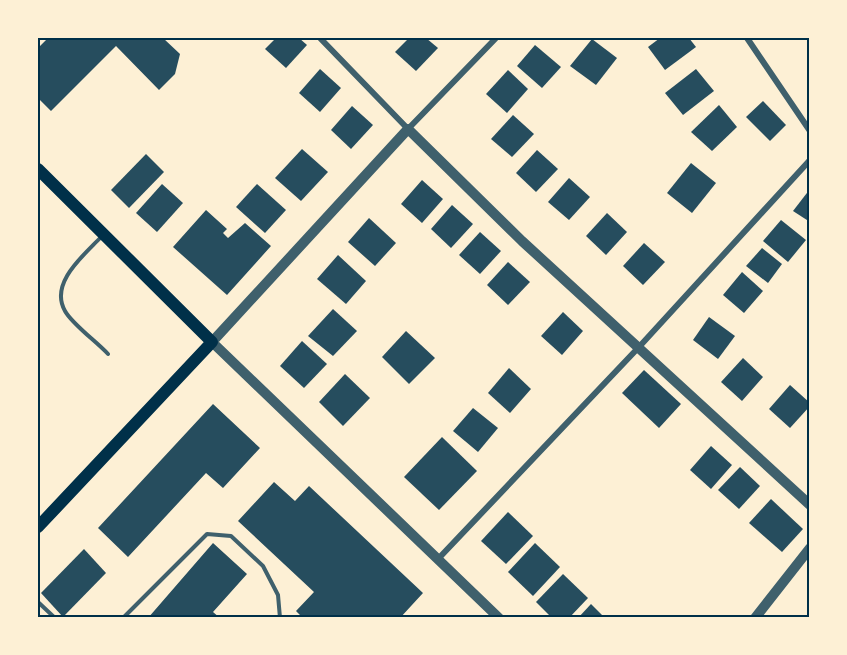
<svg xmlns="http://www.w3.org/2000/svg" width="847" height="655" viewBox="0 0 847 655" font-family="'Open Sans',sans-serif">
<rect width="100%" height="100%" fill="#fdf0d5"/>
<g fill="#264d5e">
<path d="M48 38H163L180 54 175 74 159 90 116 46 51 111 38 98V48Z"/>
<path d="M276 38H299L307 45 286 68 265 49Z"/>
<path d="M409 38H426L438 48 416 71 395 52Z"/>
<path d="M660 38H689L696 47 665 70 648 47Z"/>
<path d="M592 39 617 58 596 85 570 66Z"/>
<path d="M535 45 561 67 542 88 517 66Z"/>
<path d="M320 69 341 88 320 112 299 93Z"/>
<path d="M696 69 714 91 683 115 665 93Z"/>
<path d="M508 70 528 89 507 113 486 94Z"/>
<path d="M763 101 786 125 770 141 746 117Z"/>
<path d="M719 105 737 127 712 151 691 132Z"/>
<path d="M352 106 373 125 351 149 331 130Z"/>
<path d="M513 115 534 134 512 157 491 139Z"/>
<path d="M302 149 328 172 301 201 275 178Z"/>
<path d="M537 150 558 169 536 192 516 173Z"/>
<path d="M146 154 164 172 129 208 111 190Z"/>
<path d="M691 163 716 183 692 213 667 193Z"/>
<path d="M569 178 590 197 569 220 548 202Z"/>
<path d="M422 180 443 199 422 223 401 204Z"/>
<path d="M162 184 183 203 157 232 136 213Z"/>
<path d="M257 184 286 210 265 233 236 207Z"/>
<path d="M810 189V222L793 211Z"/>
<path d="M452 205 473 224 451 248 431 229Z"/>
<path d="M206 210 227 229 223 233 228 238 245 223 271 246 227 295 173 247Z"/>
<path d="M607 213 627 232 606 255 586 236Z"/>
<path d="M369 218 396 243 375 266 348 242Z"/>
<path d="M781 220 806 240 788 262 763 241Z"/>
<path d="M480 232 501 251 480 274 459 255Z"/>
<path d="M644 243 665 262 643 285 623 266Z"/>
<path d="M762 248 782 264 768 283 746 266Z"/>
<path d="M338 255 366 281 346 304 317 279Z"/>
<path d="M508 262 530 282 508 305 487 285Z"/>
<path d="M742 272 763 291 744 313 723 295Z"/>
<path d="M333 309 357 331 333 356 308 336Z"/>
<path d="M563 312 583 331 562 355 541 336Z"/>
<path d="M709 317 735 336 718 359 693 340Z"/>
<path d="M406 331 435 358 409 384 382 357Z"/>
<path d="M302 341 327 364 304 388 280 366Z"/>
<path d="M743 358 763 377 742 401 721 382Z"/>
<path d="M509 368 531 389 510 413 488 393Z"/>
<path d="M644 370 681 404 659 428 622 393Z"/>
<path d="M345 374 370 398 343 426 319 402Z"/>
<path d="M790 385 810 403V406L790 428 769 409Z"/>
<path d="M213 404 260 448 223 488 206 473 128 557 98 528Z"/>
<path d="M473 408 498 428 478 452 453 431Z"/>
<path d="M442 437 477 471 439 510 404 477Z"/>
<path d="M711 446 732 465 711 489 690 470Z"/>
<path d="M740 467 760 486 739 509 718 490Z"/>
<path d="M274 482 295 501 309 486 423 593 400 618H303L296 611 314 592 238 521Z"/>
<path d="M771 499 803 529 782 552 749 523Z"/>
<path d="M508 512 533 536 506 564 481 541Z"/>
<path d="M213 543 247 574 213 612 220 618H148Z"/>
<path d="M535 543 560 567 533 596 508 572Z"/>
<path d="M84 549 106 573 63 617 41 593Z"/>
<path d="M563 574 588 598 569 618H552L536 602Z"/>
<path d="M591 604 605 618H578Z"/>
</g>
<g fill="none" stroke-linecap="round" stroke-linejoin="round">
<g stroke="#3f606c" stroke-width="4">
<path d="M101 237C84 255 49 283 65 311 72 324 97 342 108 354"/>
<path d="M38 602 55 618"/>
<path d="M123 618 207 534 231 536 263 566 278 595 280 618"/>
</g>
<g stroke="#3f606c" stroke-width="6">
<path d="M320 38 408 129 496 38"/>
<path d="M747 38 810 131"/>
<path d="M439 558 639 347 810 160"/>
</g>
<g stroke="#3f606c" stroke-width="10">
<path d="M499 618 212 342 408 129 522 241 810 505"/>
<path d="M755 618 810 548"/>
</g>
<path stroke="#003049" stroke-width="12" d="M38 169 212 342 38 527"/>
</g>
<rect width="847" height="655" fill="none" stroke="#fdf0d5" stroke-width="78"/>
<rect x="39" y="39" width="769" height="577" fill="none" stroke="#003049" stroke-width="2"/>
</svg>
